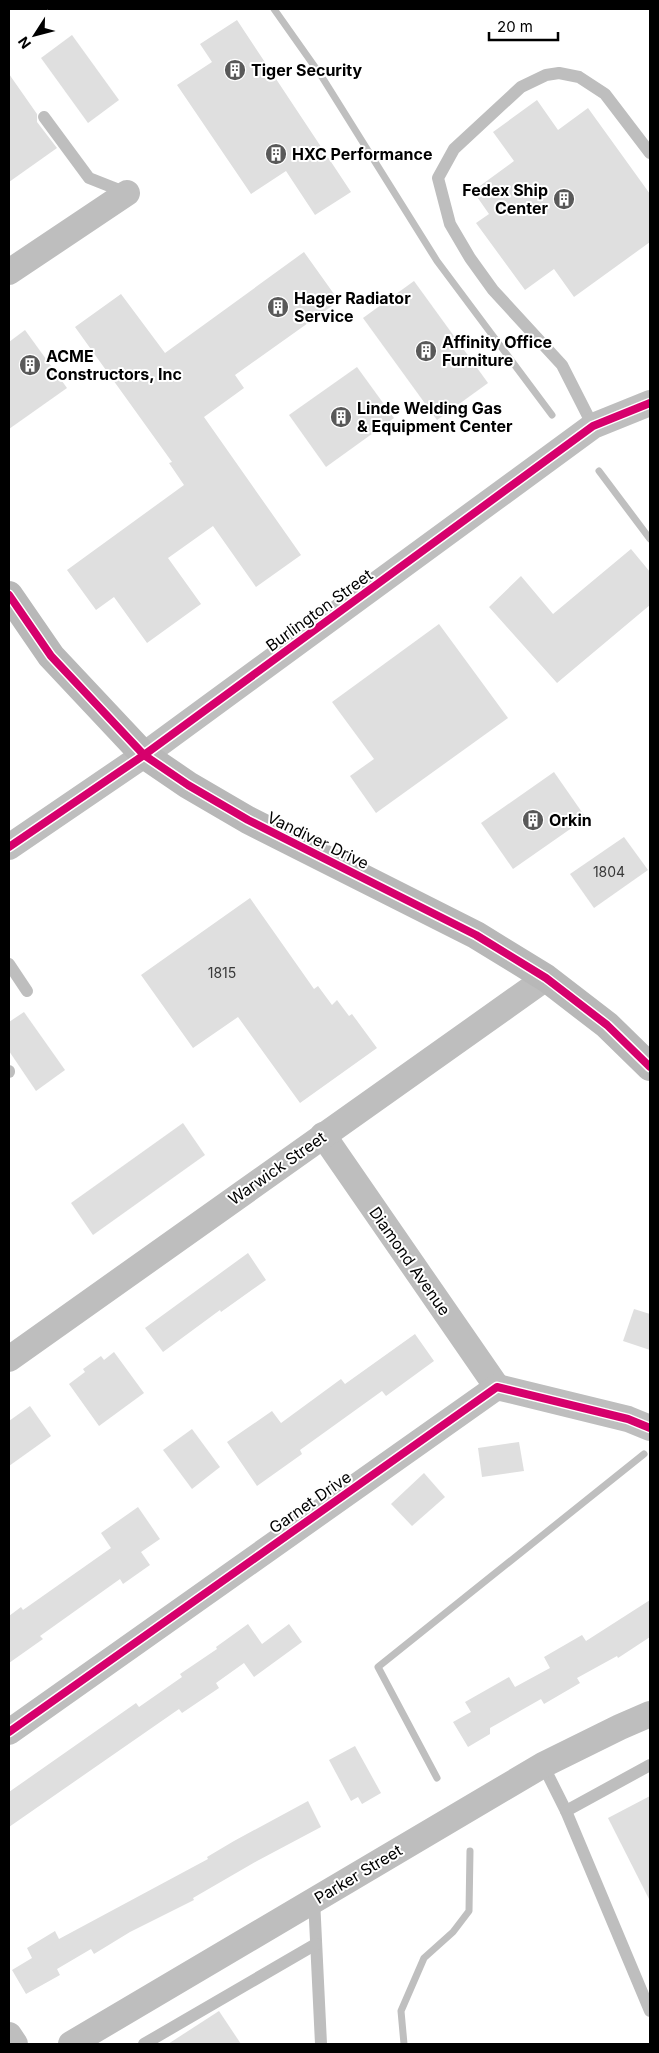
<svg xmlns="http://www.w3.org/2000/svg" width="659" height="2053" viewBox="0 0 659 2053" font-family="Inter,sans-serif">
<rect width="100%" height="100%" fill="#fff"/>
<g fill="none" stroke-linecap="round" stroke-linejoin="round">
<g stroke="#bfbfbf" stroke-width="7">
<path d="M274 9 322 77 437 261 552 415"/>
<path d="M599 471 650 539"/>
<path d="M437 1778 378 1667 644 1454"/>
<path d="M404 2044 401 2011 424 1958 453 1932 469 1911 470 1851"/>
</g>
</g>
<g fill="#dfdfdf">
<path d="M237 20 351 192 315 215 286 171 251 194 177 85 212 62 200 44Z"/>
<path d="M72 35 119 100 88 123 41 58Z"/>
<path d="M9 74 37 114V122L57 148 9 182Z"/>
<path d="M537 100 558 130 588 108 650 194V242L574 297 554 269 525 290 476 223 489 214 473 191 514 161 493 132Z"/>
<path d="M304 252 339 301 235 375 244 388 204 417 301 555 256 587 213 526 168 558 201 604 147 643 114 597 96 610 67 570 184 485 169 463 172 462 75 327 121 294 165 353Z"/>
<path d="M414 281 488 383 437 420 363 318Z"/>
<path d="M25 330 67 388 9 429V342Z"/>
<path d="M357 367 394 418 326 467 289 415Z"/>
<path d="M631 549 650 572V605L557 683 489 607 521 576 553 614Z"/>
<path d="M439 624 508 718 376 813 350 776 374 759 332 702Z"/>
<path d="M554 772 586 818 513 869 481 823Z"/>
<path d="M624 837 648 870 594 908 570 874Z"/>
<path d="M250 898 314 989 318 986 332 1005 337 1000 349 1016 352 1014 377 1048 300 1103 238 1017 193 1048 141 975Z"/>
<path d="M24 1012 65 1070 36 1091 9 1051V1022Z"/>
<path d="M183 1123 205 1155 93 1235 71 1203Z"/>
<path d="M248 1253 266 1280 221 1312 220 1310 163 1352 145 1328Z"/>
<path d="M634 1309 650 1314V1350L623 1341Z"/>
<path d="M415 1334 434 1361 386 1396 382 1391 300 1450 302 1454 257 1486 227 1442 272 1411 281 1423 341 1379 345 1384Z"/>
<path d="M114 1352 144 1393 99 1426 69 1384 85 1372 83 1369 101 1356 104 1360Z"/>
<path d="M30 1406 51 1436 9 1466V1421Z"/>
<path d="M192 1429 220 1467 192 1489 163 1450Z"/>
<path d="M519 1442 524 1471 482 1477 478 1448Z"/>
<path d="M424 1473 445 1497 412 1526 391 1504Z"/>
<path d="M138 1507 160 1539 141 1552 150 1565 123 1584 120 1579 40 1636 43 1639 9 1663V1616L21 1607 23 1610 111 1548 101 1533Z"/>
<path d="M650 1600V1637L618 1658 617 1656 577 1678 580 1683 544 1704 541 1699 490 1728V1734L468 1747 453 1722 471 1712 465 1702 509 1677 515 1687 550 1668 544 1657 582 1635 586 1641Z"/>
<path d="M248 1624 262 1644 289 1624 302 1642 254 1677 244 1663 216 1683 219 1688 182 1713 179 1709 9 1827V1792L136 1703 139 1707 182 1677 180 1674 217 1649 216 1647Z"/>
<path d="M355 1746 381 1793 362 1804 358 1797 351 1801 329 1760Z"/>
<path d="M650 1796V1901L608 1818Z"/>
<path d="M308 1801 321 1827 257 1861 193 1898 194 1900 130 1932 94 1954 91 1949 57 1969 60 1975 26 1994 12 1970 32 1958 27 1948 55 1931 59 1939 208 1859 207 1857 234 1841Z"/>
<path d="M219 2011 241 2044H168Z"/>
</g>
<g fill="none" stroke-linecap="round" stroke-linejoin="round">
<g stroke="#bebebe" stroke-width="12">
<path d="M44 117 89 178 127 193"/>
<path d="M593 426 562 365 493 290 470 258 450 224 438 178 454 149 521 87 546 75 559 73 579 77 605 94 650 153"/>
<path d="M9 964 27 991"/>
<path d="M9 1072V1071"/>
<path d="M543 1765 566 1811 650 2011"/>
<path d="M566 1811 650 1765"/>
<path d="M314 1899 321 2044"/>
<path d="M144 2044 316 1944"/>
</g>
<g stroke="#bebebe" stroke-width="26">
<path d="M9 272 127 193"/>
<path d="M9 847 144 755 593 426 650 403"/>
<path d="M323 1135 497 1387"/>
<path d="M9 1359 546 978"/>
<path d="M9 1732 497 1387 628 1419 650 1428"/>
<path d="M9 2035 15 2044"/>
<path d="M71 2044 543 1765 620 1727 650 1714"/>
</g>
<path stroke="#b8b8b8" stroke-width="28" d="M9 595 51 656 144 755 188 785 248 820 476 935 546 978 607 1025 650 1067"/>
<g stroke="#fff" stroke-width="11">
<g id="cycleway">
<path d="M9 595 51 656 144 755 188 785 248 820 476 935 546 978 607 1025 650 1067"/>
<path d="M9 847 144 755 593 426 650 403"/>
<path d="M9 1732 497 1387 628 1419 650 1428"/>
</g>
</g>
<use href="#cycleway" stroke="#d6006c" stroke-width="8"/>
</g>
<defs>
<g id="building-disc" transform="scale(1.125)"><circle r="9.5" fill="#595959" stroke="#fff"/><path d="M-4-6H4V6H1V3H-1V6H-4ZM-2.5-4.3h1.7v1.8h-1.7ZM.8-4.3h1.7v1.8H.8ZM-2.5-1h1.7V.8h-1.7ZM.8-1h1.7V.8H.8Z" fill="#fff"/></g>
</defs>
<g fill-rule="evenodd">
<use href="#building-disc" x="235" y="70"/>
<use href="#building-disc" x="276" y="154"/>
<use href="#building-disc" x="564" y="199"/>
<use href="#building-disc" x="278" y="307"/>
<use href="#building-disc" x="426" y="351"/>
<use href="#building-disc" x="30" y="365"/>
<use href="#building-disc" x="341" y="417"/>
<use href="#building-disc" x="533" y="820"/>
</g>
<g text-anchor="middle" stroke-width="4" stroke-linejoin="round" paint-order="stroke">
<g font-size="14" fill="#383838">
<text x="609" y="877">1804</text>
<text x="222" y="978">1815</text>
</g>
<g font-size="16" font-weight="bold" fill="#000" stroke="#fff" text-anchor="start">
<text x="251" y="76">Tiger Security</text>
<text x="292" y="160">HXC Performance</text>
<text x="548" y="196" text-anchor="end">Fedex Ship<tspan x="548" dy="18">Center</tspan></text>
<text x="294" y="304">Hager Radiator<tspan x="294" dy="18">Service</tspan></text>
<text x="442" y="348">Affinity Office<tspan x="442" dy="18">Furniture</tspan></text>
<text x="46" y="362">ACME<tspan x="46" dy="18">Constructors, Inc</tspan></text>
<text x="357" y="414">Linde Welding Gas<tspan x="357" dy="18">&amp; Equipment Center</tspan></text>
<text x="549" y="826">Orkin</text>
</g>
<g font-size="16" fill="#000" stroke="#fff">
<text transform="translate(319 610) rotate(-36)" y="6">Burlington Street</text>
<text transform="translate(318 840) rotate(26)" y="6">Vandiver Drive</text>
<text transform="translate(277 1168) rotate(-35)" y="6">Warwick Street</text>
<text transform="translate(410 1261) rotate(55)" y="6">Diamond Avenue</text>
<text transform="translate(310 1502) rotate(-35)" y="6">Garnet Drive</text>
<text transform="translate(358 1874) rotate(-31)" y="6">Parker Street</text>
</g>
</g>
<rect width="659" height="2053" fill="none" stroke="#000000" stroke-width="20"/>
<g transform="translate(35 35) rotate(234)" stroke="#ffffff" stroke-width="4" paint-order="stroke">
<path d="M0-4L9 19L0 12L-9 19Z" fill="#000000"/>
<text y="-8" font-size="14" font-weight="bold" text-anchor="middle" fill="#000000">N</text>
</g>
<path d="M489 32v8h69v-8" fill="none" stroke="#000000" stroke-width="2.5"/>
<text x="497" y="32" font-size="15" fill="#000000" stroke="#ffffff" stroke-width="4" paint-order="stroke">20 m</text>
</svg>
